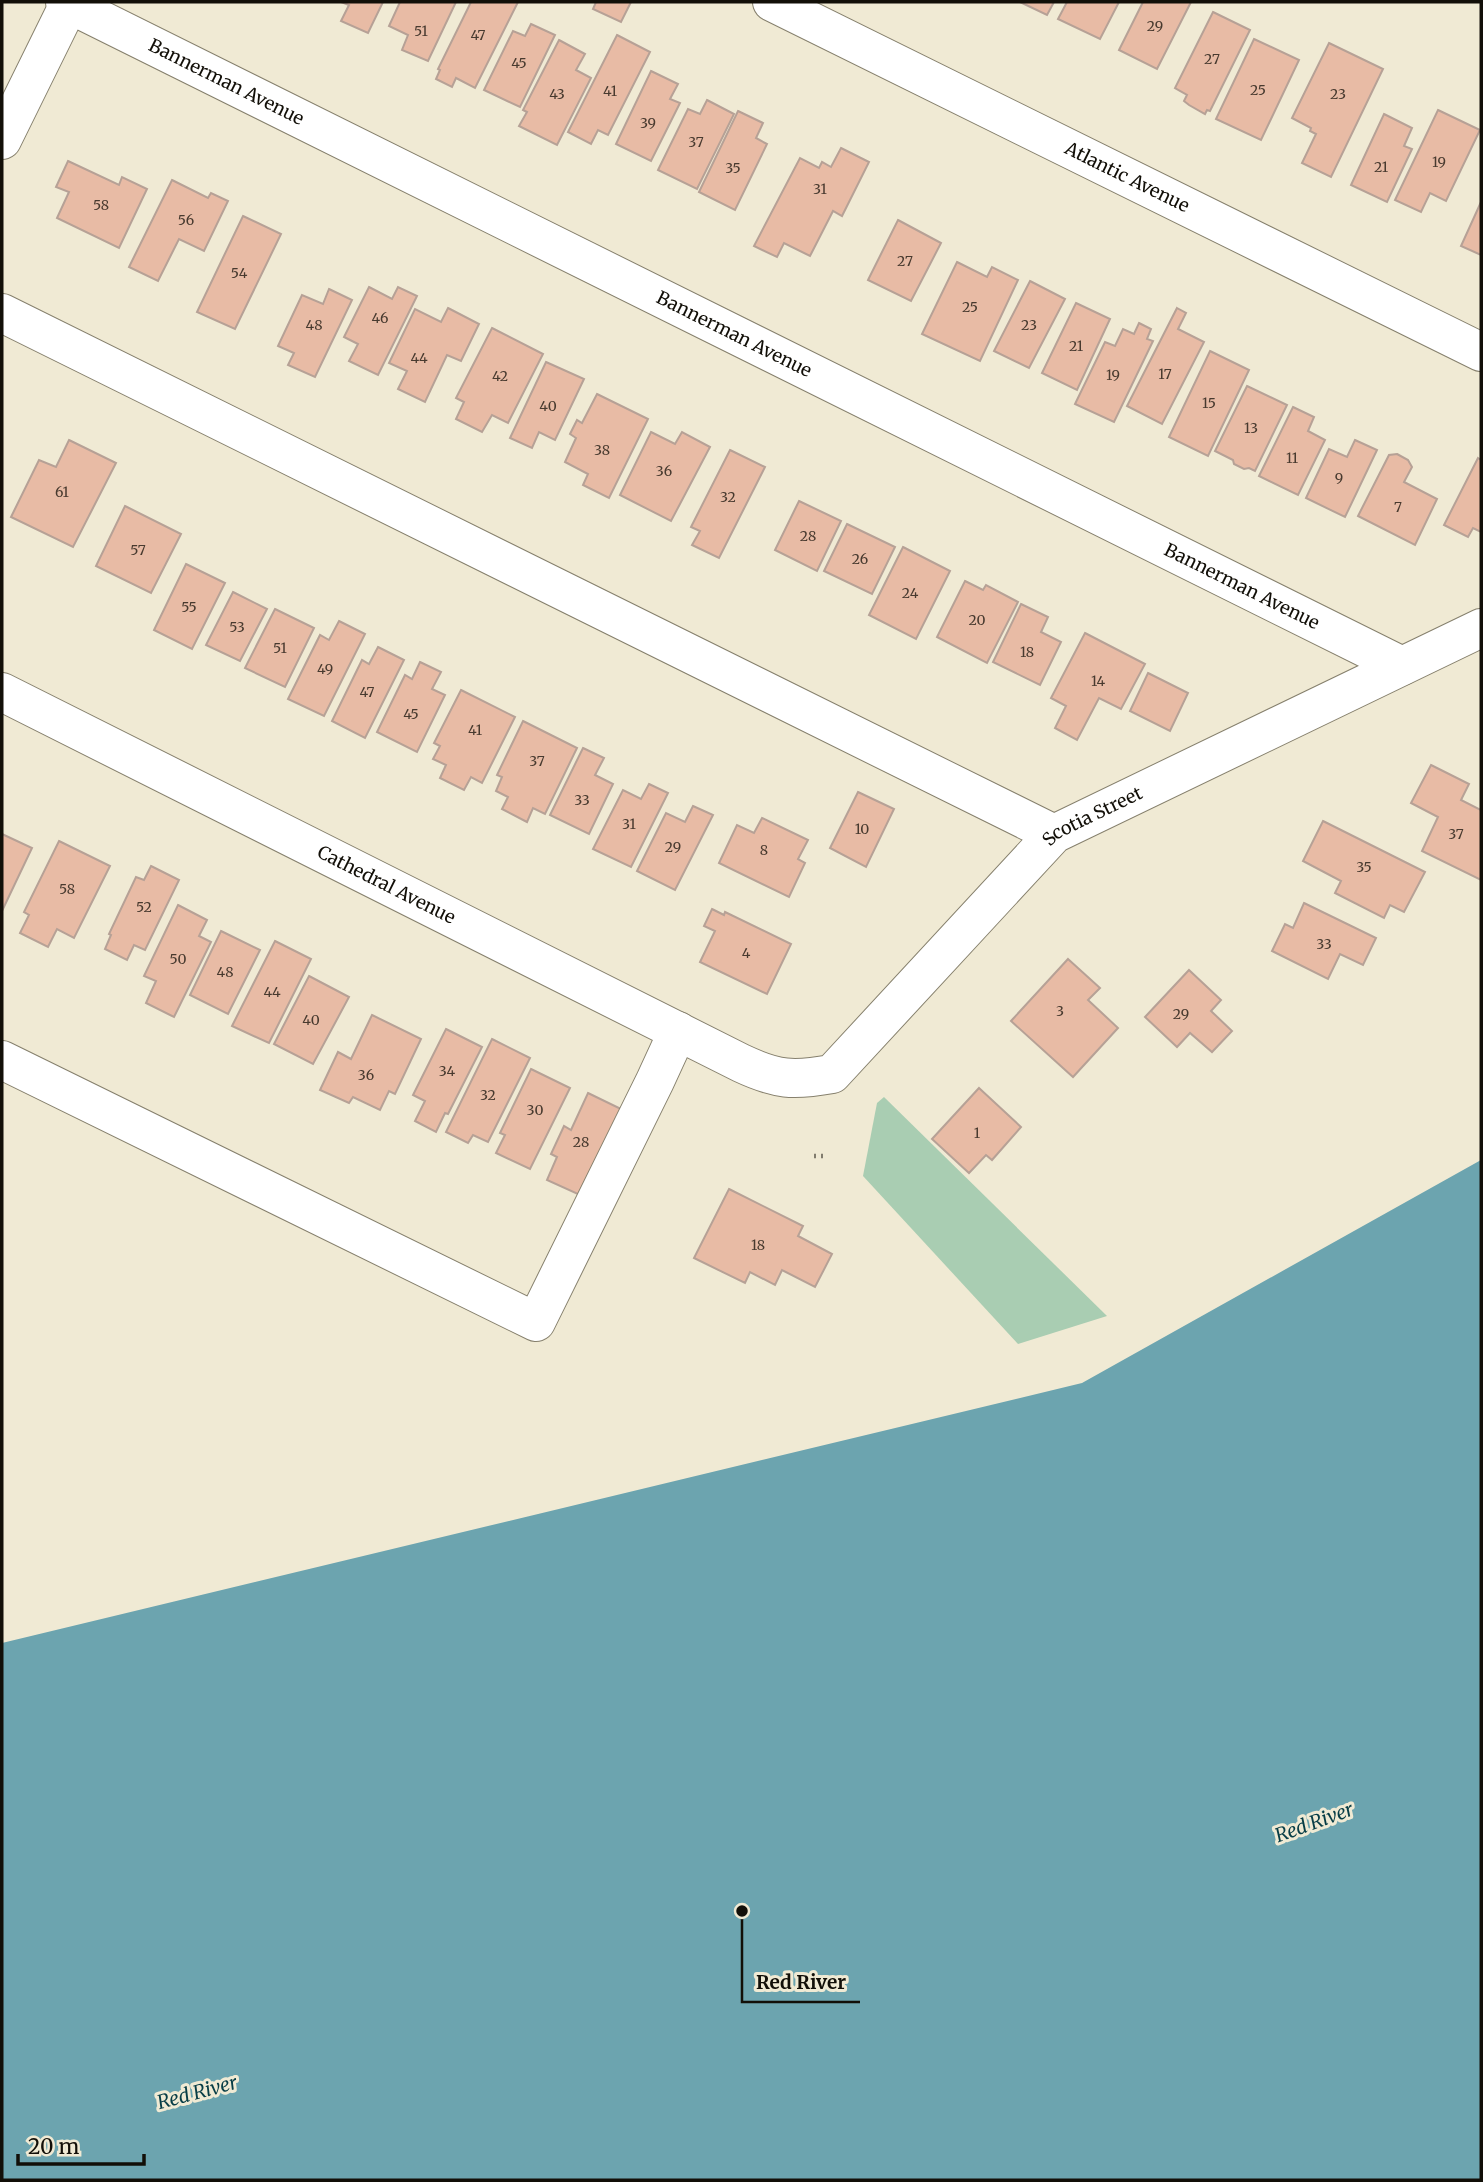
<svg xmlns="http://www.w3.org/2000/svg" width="1483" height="2182" viewBox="0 0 1483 2182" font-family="Merriweather,serif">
<rect width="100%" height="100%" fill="#f0ead4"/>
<path fill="#a9cdb2" d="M884 1097 1107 1316 1018 1344 863 1176 877 1103Z"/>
<path fill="#6ca4af" d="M1481 1160V2180H2V1643L1082 1383Z"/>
<g fill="#e8bba5" stroke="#b6a196" stroke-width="2">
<path d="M341 2H383L368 33 341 21 349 5Z"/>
<path d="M400 2H456L428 61 402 50 408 35 389 26Z"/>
<path d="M471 2H518L475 88 456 78 452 87 436 79 440 70 438 69Z"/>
<path d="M596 2H631L621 22 593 9Z"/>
<path d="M1020 2H1054L1047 15Z"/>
<path d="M1067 2H1119L1100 39 1058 19Z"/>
<path d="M1143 2H1191L1157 69 1119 50Z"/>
<path d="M1213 12 1250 30 1210 111 1207 110 1205 114 1189 105 1184 101 1187 95 1175 88Z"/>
<path d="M531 24 555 35 520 107 484 90 513 31 525 36Z"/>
<path d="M617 35 650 52 608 135 598 130 591 144 568 132Z"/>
<path d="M1254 39 1299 60 1261 140 1216 119Z"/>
<path d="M559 40 585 54 576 70 591 78 557 145 519 126 527 112 523 110Z"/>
<path d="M1329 43 1383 69 1331 177 1302 163 1316 134 1310 131 1311 128 1292 118Z"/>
<path d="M651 71 678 84 670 99 680 103 651 161 616 144Z"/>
<path d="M707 100 734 114 697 189 658 170 688 109 700 114Z"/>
<path d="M1438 110 1480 130 1446 201 1430 193 1421 212 1395 200Z"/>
<path d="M738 111 763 123 756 138 767 144 735 210 699 192Z"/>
<path d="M1384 114 1412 128 1404 146 1412 149 1387 202 1351 185Z"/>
<path d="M841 148 869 162 842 216 833 211 810 256 784 243 777 257 754 246 800 158 819 168 822 162 831 167Z"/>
<path d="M68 161 119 185 122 177 147 189 119 248 57 218 69 192 56 187Z"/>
<path d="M172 180 208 198 211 193 228 201 204 251 179 239 158 281 129 267Z"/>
<path d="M1481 202V255L1461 246Z"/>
<path d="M243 216 281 234 235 329 197 312Z"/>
<path d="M898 220 941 243 911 301 868 280Z"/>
<path d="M957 262 987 277 992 267 1018 280 980 361 922 334Z"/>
<path d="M1030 281 1065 299 1029 368 994 351Z"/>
<path d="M369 287 392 299 398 287 417 296 378 375 349 361 358 344 344 337Z"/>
<path d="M329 289 352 300 315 377 288 365 294 353 278 346 302 295 323 304Z"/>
<path d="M1076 303 1110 319 1077 390 1042 373Z"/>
<path d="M448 308 479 324 461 361 447 355 425 402 398 389 407 371 389 363 415 309 441 322Z"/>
<path d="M1177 308 1186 313 1178 329 1204 342 1162 424 1127 406Z"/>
<path d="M1139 323 1151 329 1147 339 1153 341 1114 422 1075 404 1105 342 1115 346 1123 329 1134 334Z"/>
<path d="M492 328 543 354 508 423 492 415 482 432 456 419 464 402 456 398Z"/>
<path d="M1210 351 1249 370 1208 456 1169 437Z"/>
<path d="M546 362 584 379 555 440 539 432 532 448 510 438Z"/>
<path d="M1247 386 1287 405 1255 471 1249 468 1244 469 1234 464 1233 460 1215 451Z"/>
<path d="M597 394 648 419 609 498 583 485 588 474 565 462 576 438 570 434 577 420 582 423Z"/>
<path d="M1293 407 1314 417 1308 431 1325 440 1298 495 1259 476Z"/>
<path d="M651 432 675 444 682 432 710 447 671 521 620 495Z"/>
<path d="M69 440 116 463 73 547 11 517 39 460 56 467Z"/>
<path d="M1355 440 1377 450 1345 517 1306 498 1329 449 1347 457Z"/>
<path d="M730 450 765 467 719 558 692 545 700 531 691 527Z"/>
<path d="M1397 454 1408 460 1412 467 1404 482 1437 499 1415 545 1358 516 1389 455Z"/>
<path d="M1478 458 1481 460V532L1473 528 1468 537 1444 525Z"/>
<path d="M799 501 841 521 817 571 775 550Z"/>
<path d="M125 506 181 534 151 593 96 566Z"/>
<path d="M847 524 895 547 872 594 824 571Z"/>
<path d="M903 547 950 571 916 639 869 615Z"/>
<path d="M186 564 225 583 192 649 154 630Z"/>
<path d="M965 581 983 590 986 585 1018 602 987 663 937 637Z"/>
<path d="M233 592 267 609 240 661 206 645Z"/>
<path d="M1021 604 1048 617 1041 632 1061 642 1040 685 993 662Z"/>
<path d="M275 609 314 628 285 687 245 668Z"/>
<path d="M339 621 365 634 324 716 288 699 320 635 329 640Z"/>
<path d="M1085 633 1145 664 1121 709 1099 698 1077 740 1055 728 1066 706 1051 698Z"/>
<path d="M378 647 404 660 365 738 332 721 362 660 369 664Z"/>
<path d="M420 662 441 672 432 689 445 695 417 752 377 732 405 675 412 679Z"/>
<path d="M1148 673 1188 693 1170 731 1130 711Z"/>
<path d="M461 690 515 717 482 783 471 777 464 790 440 778 446 765 433 759 440 746 434 743Z"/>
<path d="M523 721 577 748 545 814 533 808 527 822 502 809 508 797 496 791 502 777 497 775Z"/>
<path d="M583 748 604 758 595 775 613 784 589 834 550 815Z"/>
<path d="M1431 765 1469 784 1461 800 1481 810V880L1422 851 1438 817 1411 803Z"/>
<path d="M649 784 668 793 631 867 593 849 623 790 641 799Z"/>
<path d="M858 792 894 809 866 867 830 848Z"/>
<path d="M693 806 713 815 675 890 637 871 666 813 685 822Z"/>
<path d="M762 818 808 840 798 859 805 863 789 897 719 863 737 825 754 833Z"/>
<path d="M1323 821 1425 872 1404 912 1390 905 1384 918 1335 893 1341 881 1303 861Z"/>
<path d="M2 834 32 848 2 911Z"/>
<path d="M59 841 110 866 74 938 57 929 48 947 20 933 29 915 24 912Z"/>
<path d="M151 866 179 880 145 950 134 945 127 960 105 949 111 935 109 934 136 877 144 880Z"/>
<path d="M1304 903 1376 938 1363 965 1340 954 1328 979 1272 951 1285 924 1293 928Z"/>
<path d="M178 905 207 920 199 936 211 942 174 1017 146 1003 156 981 144 976Z"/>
<path d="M712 909 724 915 725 912 791 944 767 994 700 962 715 931 704 926Z"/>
<path d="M221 931 260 950 228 1014 190 995Z"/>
<path d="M275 941 311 959 269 1043 232 1026Z"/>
<path d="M1068 959 1100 988 1088 1000 1118 1028 1073 1077 1011 1021Z"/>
<path d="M1189 970 1221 1000 1211 1011 1232 1031 1212 1052 1190 1033 1177 1047 1145 1017Z"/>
<path d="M309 976 349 997 313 1064 274 1044Z"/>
<path d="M372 1015 421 1039 395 1094 389 1091 380 1110 353 1097 349 1103 320 1090 338 1052 351 1059Z"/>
<path d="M446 1029 482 1047 448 1114 445 1113 436 1132 415 1121 425 1101 413 1095Z"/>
<path d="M492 1039 530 1058 488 1142 473 1135 468 1143 446 1132Z"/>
<path d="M531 1069 570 1088 530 1169 496 1153 505 1135 500 1133Z"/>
<path d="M979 1088 1021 1127 992 1160 986 1155 969 1173 932 1139Z"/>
<path d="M588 1093 621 1109 580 1195 547 1180 557 1157 551 1154 564 1126 571 1130Z"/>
<path d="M729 1189 803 1226 798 1236 832 1254 815 1287 782 1270 775 1285 750 1272 745 1283 694 1258Z"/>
</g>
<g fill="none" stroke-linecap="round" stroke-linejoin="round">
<g stroke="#86806d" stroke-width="40">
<g id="minor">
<path id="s1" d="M65 2 1402 666"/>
<path id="s2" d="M772 2 1481 352"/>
<path d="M2 140 70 2"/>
<path d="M2 313 1054 834"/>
<path id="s3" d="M2 692 741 1063C777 1080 793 1081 832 1074L1054 834 1481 628"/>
<path d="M2 1060 536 1322 655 1081 678 1031"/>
</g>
</g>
<path stroke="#817c6e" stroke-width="4.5" stroke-dasharray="2 5" stroke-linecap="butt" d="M814 1156H826"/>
<use href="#minor" stroke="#fff" stroke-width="38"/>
</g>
<g text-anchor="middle" stroke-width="6" stroke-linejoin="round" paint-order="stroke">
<g font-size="14" fill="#483a2f">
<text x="1155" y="31">29</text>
<text x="421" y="36">51</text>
<text x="478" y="40">47</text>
<text x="1212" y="64">27</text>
<text x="519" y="68">45</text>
<text x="1258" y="95">25</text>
<text x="610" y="96">41</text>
<text x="557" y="99">43</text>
<text x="1338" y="99">23</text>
<text x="648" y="128">39</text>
<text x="696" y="147">37</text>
<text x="1439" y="167">19</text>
<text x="1381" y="172">21</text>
<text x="733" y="173">35</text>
<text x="820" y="194">31</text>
<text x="101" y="210">58</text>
<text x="186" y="225">56</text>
<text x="905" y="266">27</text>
<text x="239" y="278">54</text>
<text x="970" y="312">25</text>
<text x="380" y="323">46</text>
<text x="314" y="330">48</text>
<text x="1029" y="330">23</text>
<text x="1076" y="351">21</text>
<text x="419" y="363">44</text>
<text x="1165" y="379">17</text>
<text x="1113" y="380">19</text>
<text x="500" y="381">42</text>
<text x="1209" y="408">15</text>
<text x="548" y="411">40</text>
<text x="1251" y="433">13</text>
<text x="602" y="455">38</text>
<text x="1292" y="463">11</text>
<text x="664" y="476">36</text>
<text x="1339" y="483">9</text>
<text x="62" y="497">61</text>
<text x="728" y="502">32</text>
<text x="1398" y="512">7</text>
<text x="808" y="541">28</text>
<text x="138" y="555">57</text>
<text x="860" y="564">26</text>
<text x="910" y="598">24</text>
<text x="189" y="612">55</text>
<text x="977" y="625">20</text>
<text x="237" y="632">53</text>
<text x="280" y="653">51</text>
<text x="1027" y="657">18</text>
<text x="325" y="674">49</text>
<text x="1098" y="686">14</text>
<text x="367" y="697">47</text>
<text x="411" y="719">45</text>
<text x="475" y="735">41</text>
<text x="537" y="766">37</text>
<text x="582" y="805">33</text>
<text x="629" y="829">31</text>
<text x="862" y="834">10</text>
<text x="1456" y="839">37</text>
<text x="673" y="852">29</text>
<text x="764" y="855">8</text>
<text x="1364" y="872">35</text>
<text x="67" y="894">58</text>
<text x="144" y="912">52</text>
<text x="1324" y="949">33</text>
<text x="746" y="958">4</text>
<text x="178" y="964">50</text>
<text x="225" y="977">48</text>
<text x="272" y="997">44</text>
<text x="1060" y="1016">3</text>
<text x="1181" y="1019">29</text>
<text x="311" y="1025">40</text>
<text x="447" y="1076">34</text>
<text x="366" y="1080">36</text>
<text x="488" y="1100">32</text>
<text x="535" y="1115">30</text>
<text x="977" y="1138">1</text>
<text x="581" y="1147">28</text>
<text x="758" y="1250">18</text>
</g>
<g font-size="18" fill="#120f08" stroke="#f0ead4">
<text dy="6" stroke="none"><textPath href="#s1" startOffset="180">Bannerman Avenue</textPath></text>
<text dy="6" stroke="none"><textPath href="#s2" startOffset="396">Atlantic Avenue</textPath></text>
<text dy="6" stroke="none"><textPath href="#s1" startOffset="747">Bannerman Avenue</textPath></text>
<text dy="6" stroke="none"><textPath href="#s1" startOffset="1314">Bannerman Avenue</textPath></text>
<text dy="6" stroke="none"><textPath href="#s3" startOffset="1290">Scotia Street</textPath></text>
<text dy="6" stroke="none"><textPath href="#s3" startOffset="430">Cathedral Avenue</textPath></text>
</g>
<g font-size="19" font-style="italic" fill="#073d46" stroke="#f0ead4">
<text transform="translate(1314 1822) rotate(-20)" y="7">Red River</text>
<text transform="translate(197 2092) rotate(-15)" y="7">Red River</text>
</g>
</g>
<path fill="none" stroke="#120f08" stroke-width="2.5" d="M742 1911L742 2002H860"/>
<circle fill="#120f08" stroke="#f0ead4" stroke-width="2.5" cx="742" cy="1911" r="7"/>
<g font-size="19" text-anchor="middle" font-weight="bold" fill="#120f08" stroke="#f0ead4" stroke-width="6" stroke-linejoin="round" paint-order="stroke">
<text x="801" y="1989">Red River</text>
</g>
<rect width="1483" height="2182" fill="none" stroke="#120f08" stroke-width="7"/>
<path d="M18 2154v10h126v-10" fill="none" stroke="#120f08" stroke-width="3.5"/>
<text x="28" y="2154" font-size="21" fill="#120f08" stroke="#f0ead4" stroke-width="5" paint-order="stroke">20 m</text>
</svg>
